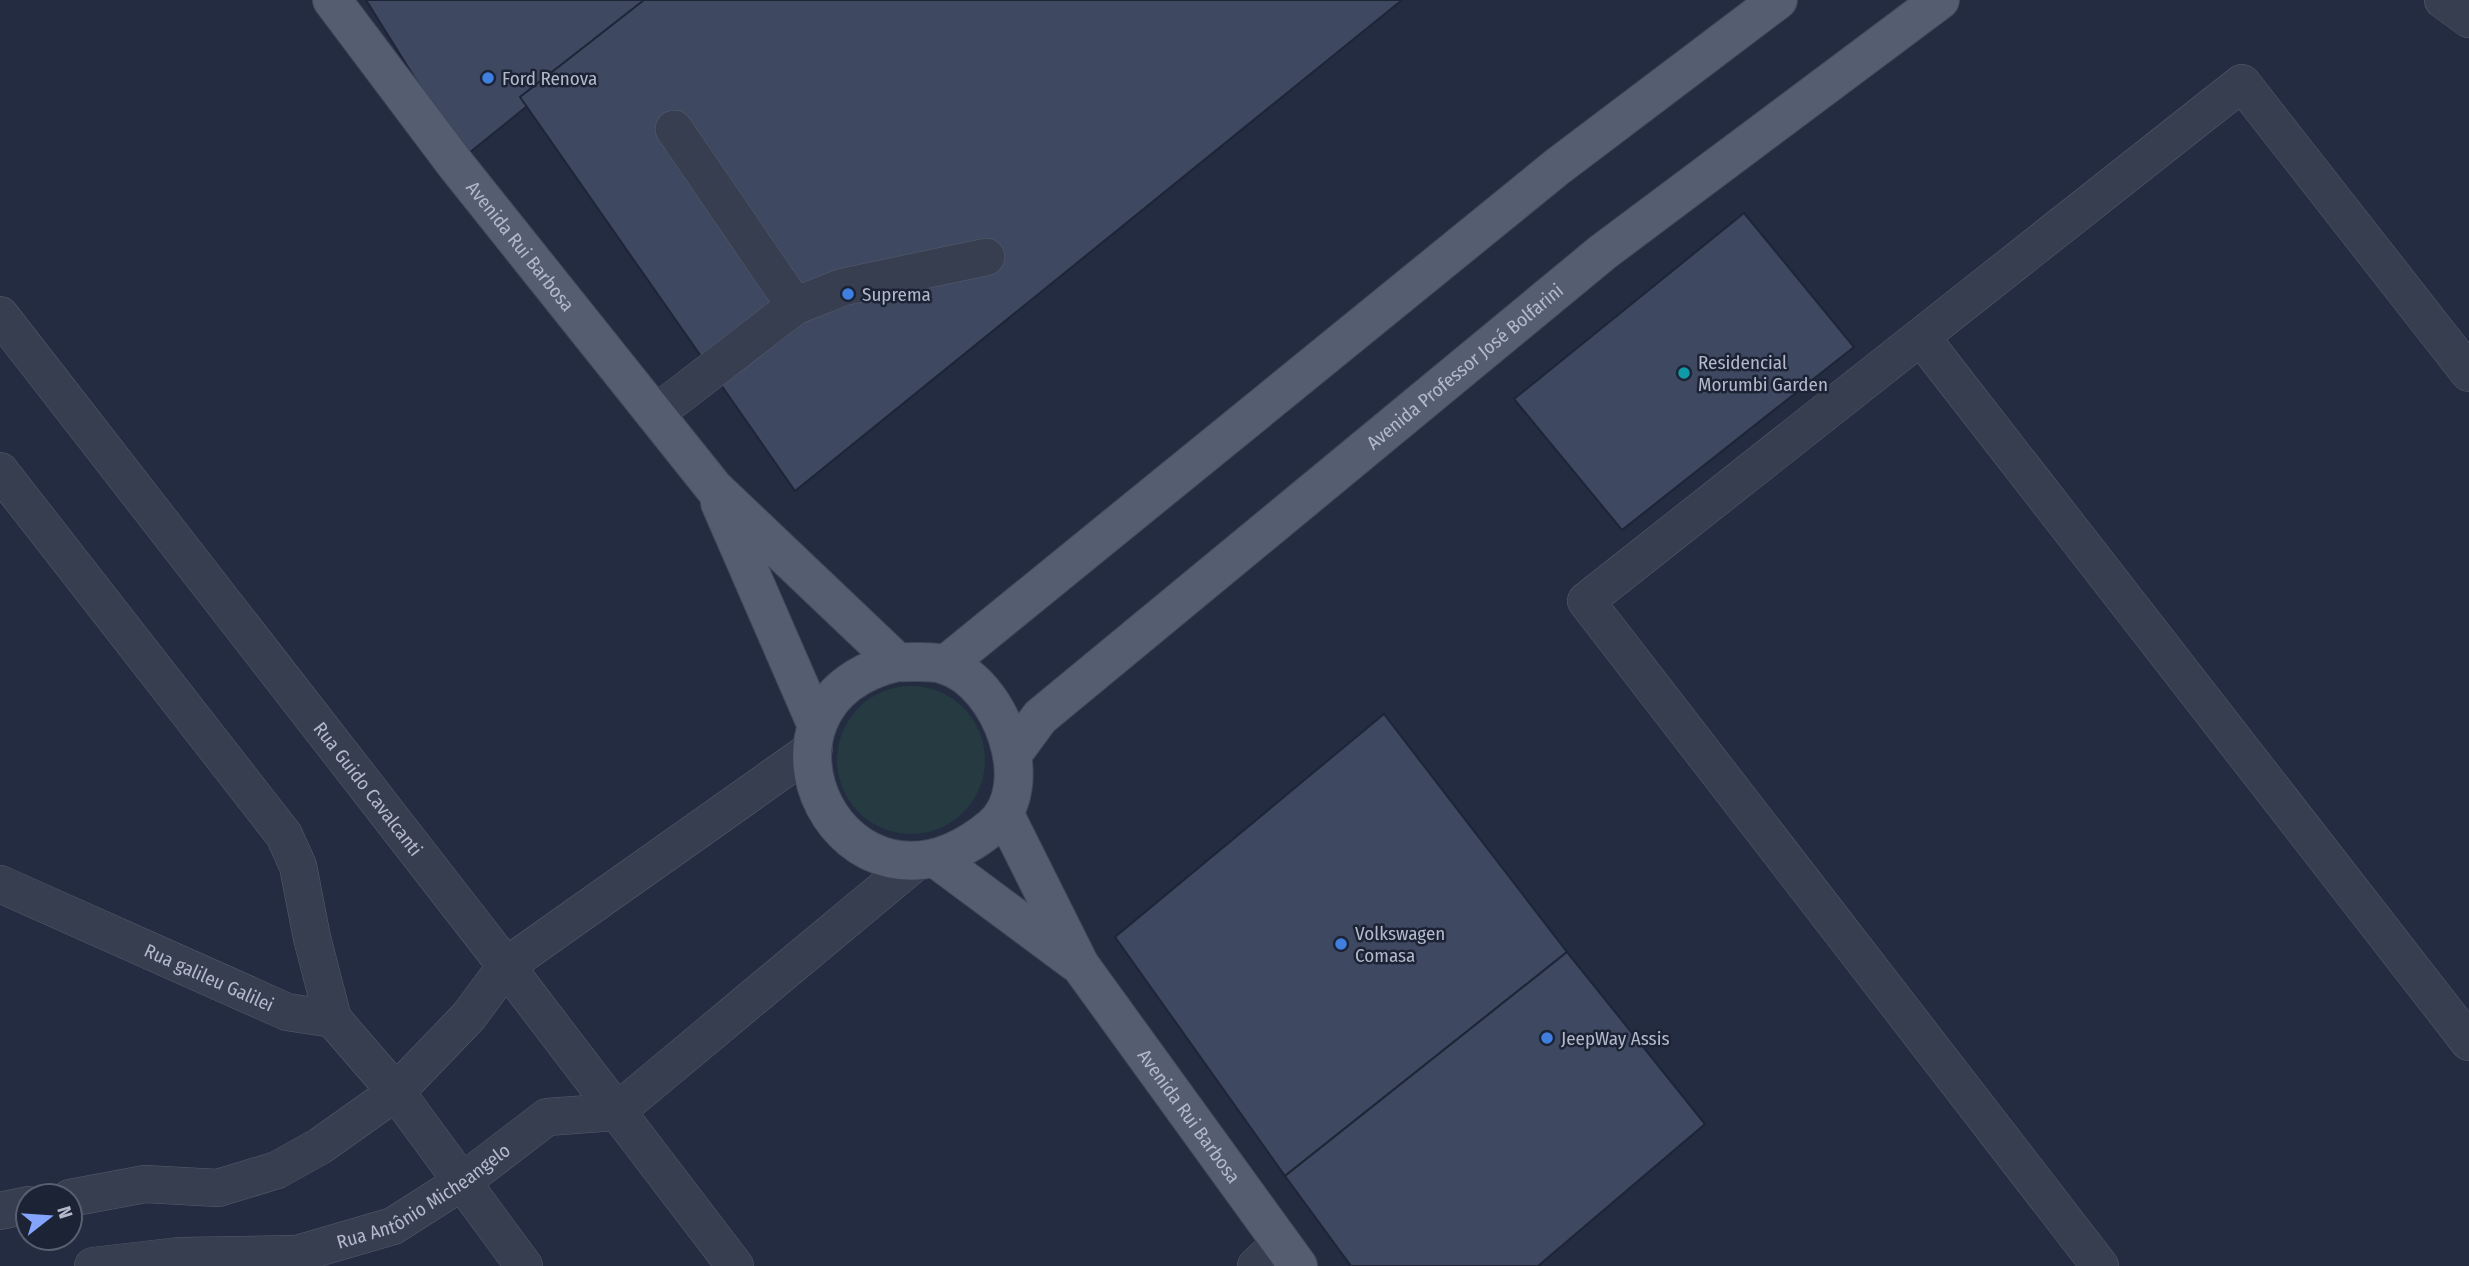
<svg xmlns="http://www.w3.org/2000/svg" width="2469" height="1266" viewBox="0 0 2469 1266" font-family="'Fira Sans Condensed',sans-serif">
<rect width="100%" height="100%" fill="#232c41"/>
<circle fill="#253b41" cx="911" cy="760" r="74"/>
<g fill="#3e4861" stroke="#1e2537" stroke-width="2">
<path d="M366 0H659L464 157Z"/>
<path d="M644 0H1402L795 491 520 97Z"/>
<path d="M1744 213 1854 347 1622 530 1514 399Z"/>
<path d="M1384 714 1567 952 1285 1176 1115 937Z"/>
<path d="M1567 952 1705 1124 1538 1266H1351L1285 1176Z"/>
</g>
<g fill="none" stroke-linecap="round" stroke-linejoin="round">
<g stroke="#555c6e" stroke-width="38">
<g id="minor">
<path d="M2443 0 2469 19"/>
<path d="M795 306 843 287 986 257"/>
<path id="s1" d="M0 315 506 966 735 1266"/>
<path d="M1921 337 2469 1042"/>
<path d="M655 414 795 306 674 129"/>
<path d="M0 471 284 835 298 866 312 938 333 1019"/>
<path id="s2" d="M0 884 287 1012 333 1019 396 1092 524 1266"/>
<path d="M70 1198 145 1184 218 1188 277 1170 320 1146 396 1092 469 1016 506 966 814 748"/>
<path d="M0 1211 28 1205"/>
<path id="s3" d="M93 1266 179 1256 297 1254 393 1226 462 1182 547 1117 616 1112 917 861"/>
<path d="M1256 1266 1280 1244"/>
<path d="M2100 1266 1586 601 2242 83 2469 373"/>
</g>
</g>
<g stroke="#404759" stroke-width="40">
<g id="major">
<path id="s4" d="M332 0 456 165 714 488 897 662"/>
<path d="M720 503 817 726"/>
<path d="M897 662C911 663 931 660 945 665 1001 682 1040 787 992 827 844 949 725 703 897 662Z"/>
<path d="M945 665 1557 167 1778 0"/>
<path id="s5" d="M1012 755 1040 717 1603 252 1940 0"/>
<path id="s6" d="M1005 815 1080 965 1298 1266"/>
<path d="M935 858 1075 962"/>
</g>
</g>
<use href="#minor" stroke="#373e50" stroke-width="37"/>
<use href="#major" stroke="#555d70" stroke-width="38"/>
</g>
<g fill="#3f7fe0" stroke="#1c2335" stroke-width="2.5">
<circle cx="488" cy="78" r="7"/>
<circle cx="848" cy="294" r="7"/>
<circle cx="1341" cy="944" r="7"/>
<circle cx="1547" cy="1038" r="7"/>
</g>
<circle fill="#0f9aa8" stroke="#1c2335" stroke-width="2.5" cx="1684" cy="373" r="7"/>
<g text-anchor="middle" stroke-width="5" stroke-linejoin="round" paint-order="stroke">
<g font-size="19" fill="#b3b9cb" stroke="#1c2335" text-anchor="start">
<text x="502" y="85">Ford Renova</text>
<text x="862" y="301">Suprema</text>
<text x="1698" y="369">Residencial<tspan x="1698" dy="22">Morumbi Garden</tspan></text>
<text x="1355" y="940">Volkswagen<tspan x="1355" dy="22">Comasa</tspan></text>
<text x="1561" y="1045">JeepWay Assis</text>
</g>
<g font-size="19" fill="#b3b9cb" stroke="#1c2335">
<text dy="7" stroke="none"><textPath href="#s4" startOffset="310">Avenida Rui Barbosa</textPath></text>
<text dy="7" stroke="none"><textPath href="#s5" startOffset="598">Avenida Professor José Bolfarini</textPath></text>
<text dy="7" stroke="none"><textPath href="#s1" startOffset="600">Rua Guido Cavalcanti</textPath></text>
<text dy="7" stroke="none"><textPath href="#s2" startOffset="229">Rua galileu Galilei</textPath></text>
<text dy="7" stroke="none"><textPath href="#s6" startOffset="354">Avenida Rui Barbosa</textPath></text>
<text dy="7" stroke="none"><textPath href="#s3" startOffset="345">Rua Antônio Micheangelo</textPath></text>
</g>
</g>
<g transform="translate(49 1217) rotate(73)"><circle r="33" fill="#1c2335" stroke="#585f71" stroke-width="2"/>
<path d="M0-5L12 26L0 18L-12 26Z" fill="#84a4ff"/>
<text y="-10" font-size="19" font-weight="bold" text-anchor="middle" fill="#b3b9cb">N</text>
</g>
</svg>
